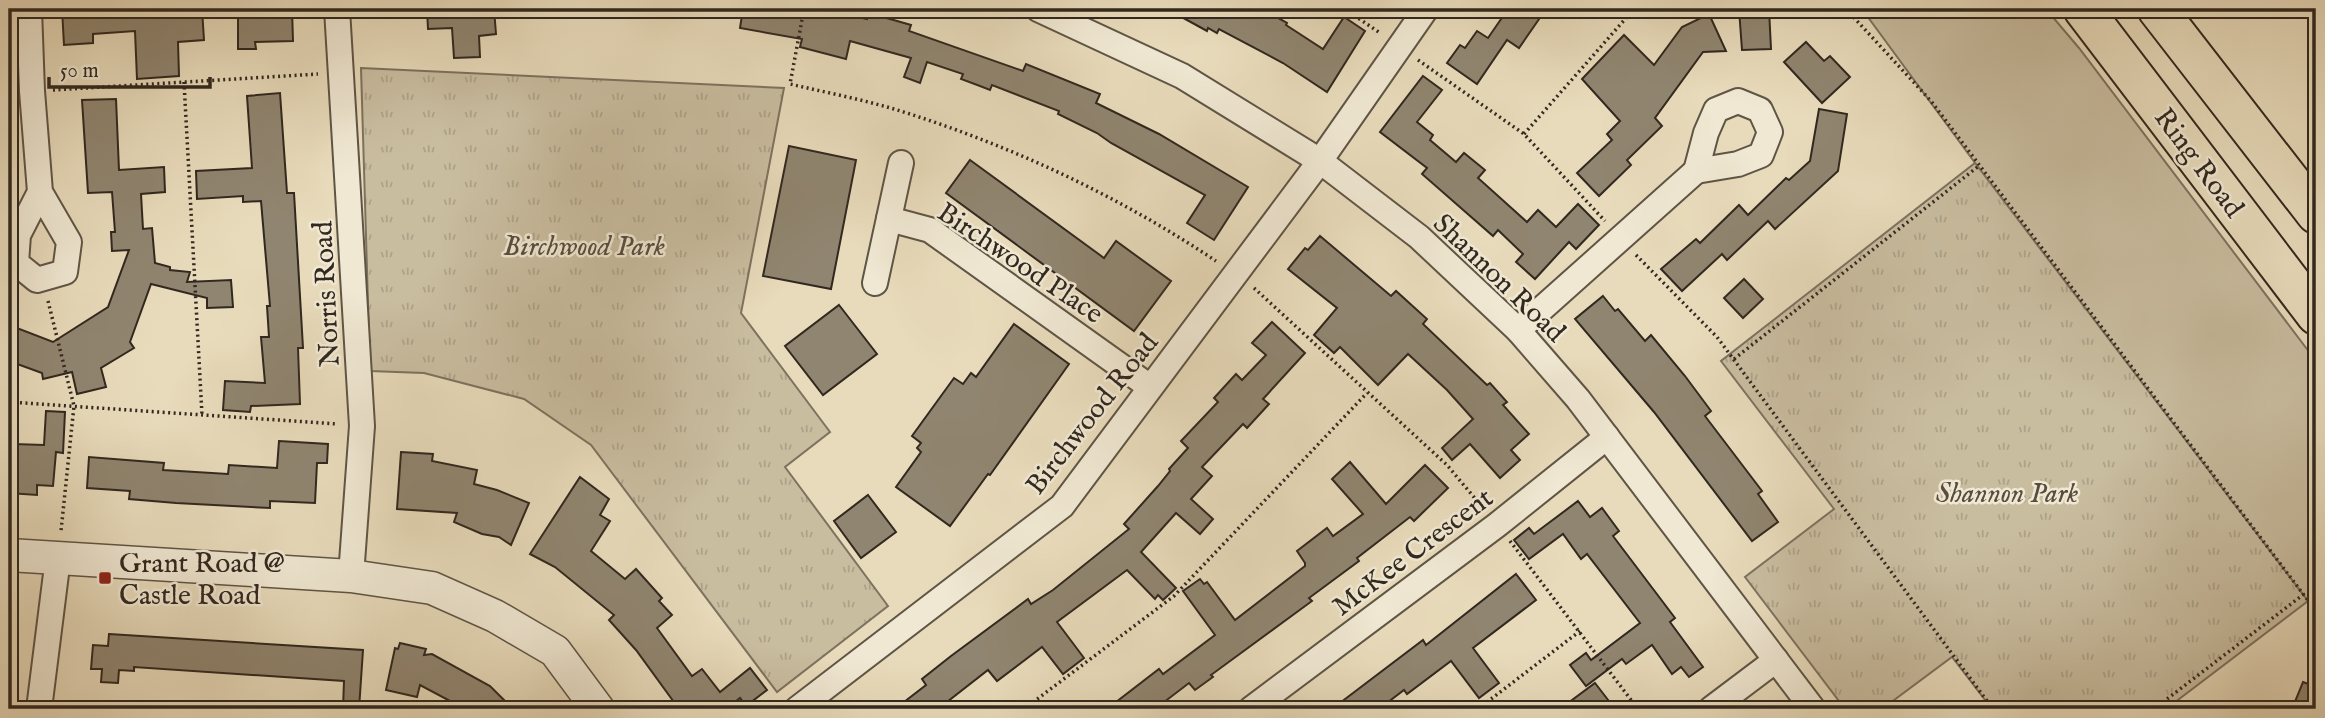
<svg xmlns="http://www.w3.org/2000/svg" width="2325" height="718" viewBox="0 0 2325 718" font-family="'IM FELL English',serif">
<defs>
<pattern id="park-tufts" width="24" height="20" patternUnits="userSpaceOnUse" patternTransform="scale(1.75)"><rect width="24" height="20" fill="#c9bda0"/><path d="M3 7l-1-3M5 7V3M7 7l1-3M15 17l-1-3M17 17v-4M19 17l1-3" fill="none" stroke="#ada289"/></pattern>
</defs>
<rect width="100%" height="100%" fill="#e8dbbb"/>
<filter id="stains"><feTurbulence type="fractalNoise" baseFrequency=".00286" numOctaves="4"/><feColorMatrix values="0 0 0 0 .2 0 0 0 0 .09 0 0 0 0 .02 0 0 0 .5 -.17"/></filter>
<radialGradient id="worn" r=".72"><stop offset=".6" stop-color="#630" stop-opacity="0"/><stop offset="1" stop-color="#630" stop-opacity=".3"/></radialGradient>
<path fill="#c9bda0" stroke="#7d7260" stroke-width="2" d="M1862 9H2046L2079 48 2316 361V612L1975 163Z"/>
<g fill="url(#park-tufts)" stroke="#7d7260" stroke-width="2">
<path d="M361 68 784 88 741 313 830 432 785 467 888 606 777 692 591 445 524 399 424 373 370 371Z"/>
<path d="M1975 163 2308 601 2166 709H1992L1952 657 1882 709H1845L1745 577 1834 509 1721 361Z"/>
</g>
<g fill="#908570" stroke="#31281f" stroke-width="2">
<path d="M62 9H202L204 40 178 42 179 76 137 79 135 31 93 34V43L64 45Z"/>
<path d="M238 9H292L293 41 255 42 256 49H238Z"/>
<path d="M427 9H470V11L494 9 496 34 479 36 480 57 454 58 452 28 428 29Z"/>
<path d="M743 9H824L867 19 869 13 911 25 909 31 1023 71 1026 64 1100 94 1096 103 1159 134 1248 187 1214 240 1187 223 1205 195 1111 143 1097 133 1058 114 1059 111 992 85 990 90 980 86 961 79 963 74 927 62 920 83 904 77 911 58 850 41 846 59 800 47 802 39 740 28Z"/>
<path d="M1167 9H1239L1254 17 1259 9H1262L1287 23 1286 25 1323 49 1344 17 1365 31 1327 92 1283 63 1219 29 1217 33 1208 28 1207 31Z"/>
<path d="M1508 9H1546L1519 48 1507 40 1477 84 1447 63 1460 45 1465 48 1477 31 1488 38Z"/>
<path d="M1739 9H1769L1771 49 1742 50Z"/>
<path d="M1709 14 1726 51 1703 52 1655 118 1662 126 1627 160 1631 165 1599 196 1577 173 1612 140 1607 134 1620 121 1582 79 1624 35 1654 65 1682 27Z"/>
<path d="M1806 42 1824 61 1830 56 1850 77 1822 103 1784 62Z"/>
<path d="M1423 76 1442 90 1417 122 1433 135 1430 140 1456 162 1464 153 1485 170 1478 178 1527 222 1538 210 1556 227 1578 204 1599 225 1576 249 1569 242 1535 279 1516 262 1523 254 1498 230 1493 236 1422 174 1427 168 1380 132Z"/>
<path d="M280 93 287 193H294L303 348H298L300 404 251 406 250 412 223 410 225 381 265 383 261 337H269L267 306H270L261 201 243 202V196L197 199 196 171 252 168 247 96Z"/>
<path d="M116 99 119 170 164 167 165 192 141 194 143 229 152 228 155 263 170 267V270L190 272 187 282 231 280 233 307 207 308V298L151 284 130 342 134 348 101 368 106 387 77 394 72 372 43 379 42 373 9 361V325L53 342 108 307 129 250 112 251 111 232H115L112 192 88 193 82 100Z"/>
<path d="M1819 109 1847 114 1838 171 1775 229 1768 221 1727 260 1722 254 1682 291 1661 269 1696 239 1700 243 1739 205 1748 215 1786 178 1789 180 1810 161Z"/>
<path d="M789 146 856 160 831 289 763 276Z"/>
<path d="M970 160 1104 258 1116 241 1171 281 1134 331 946 193Z"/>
<path d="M1320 236 1391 296 1396 291 1427 319 1423 324 1487 385 1490 383 1507 402 1503 405 1529 434 1511 450 1520 460 1500 478 1470 444 1452 460 1442 448 1473 419 1447 390 1408 354 1378 385 1340 347 1334 353 1314 335 1337 308 1288 269 1305 248 1308 250Z"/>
<path d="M1744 279 1763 299 1743 318 1724 298Z"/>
<path d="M1603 296 1615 311 1618 309 1645 341 1651 335 1685 376 1711 411 1705 416 1762 491 1758 494 1778 522 1752 541 1654 412 1575 319Z"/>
<path d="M839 305 877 354 823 395 785 346Z"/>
<path d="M1272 322 1305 353 1263 399 1269 404 1247 428 1243 424 1202 467 1212 476 1191 499 1213 519 1200 534 1176 513 1141 552 1176 588 1163 600 1158 595 1155 599 1127 570 1057 622 1084 658 1063 674 1042 647 997 681 988 670 938 709H895L926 685 922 679 951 656 1028 599 1031 604 1053 590 1129 529 1124 524 1158 486 1170 471 1169 469 1188 448 1181 441 1218 402 1214 398 1236 374 1242 380 1266 355 1252 343Z"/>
<path d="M1014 324 1069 364 990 475 988 474 950 526 896 487 921 452 917 448 921 443 912 436 954 378 963 384 971 373 976 377Z"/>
<path d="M46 411 65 412 63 453 56 452 53 486 37 485V495L9 493 14 444 44 445Z"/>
<path d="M279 441 328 444 327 463H317L315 503 270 501V508L176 503 129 499 130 491 87 488 89 457 164 463 163 470 228 474 229 465 277 468Z"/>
<path d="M401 452 433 454 432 461 477 470 474 484 497 490 529 503 511 545 499 537 482 534 454 522 457 513 397 509Z"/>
<path d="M1350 462 1386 504 1425 465 1448 488 1414 521 1410 517 1357 558 1359 561 1309 598 1312 601 1211 675 1213 677 1195 690 1189 683 1155 709H1107L1159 669 1163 674 1215 635 1183 591 1200 579 1204 584 1207 582 1235 620 1305 566V563L1297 551 1327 528 1333 536 1363 514 1332 479Z"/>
<path d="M580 477 609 499 600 515 610 521 591 551 625 579 636 569 662 598 659 601 672 615 657 628 692 676 702 669 720 692 750 668 767 690 746 706 740 698 730 706 733 709H679L636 650 609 620 614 615 555 567 530 554Z"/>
<path d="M868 495 896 532 861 558 834 521Z"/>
<path d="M1578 501 1590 517 1602 508 1619 531 1613 536 1675 618 1670 622 1703 667 1689 677 1681 667 1672 674 1652 645 1626 664 1622 659 1586 686 1570 665 1586 653 1591 660 1640 623 1587 554 1581 559 1563 534 1529 559 1514 540 1529 528 1534 534Z"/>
<path d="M1516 574 1536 600 1473 648 1499 683 1479 698 1451 661 1407 694 1404 690 1379 709H1332L1423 640 1426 645Z"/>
<path d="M109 634 363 650 359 709H343L344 681 134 667V671L119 670 118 683 101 682 102 669H91L93 645 108 646Z"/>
<path d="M400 643 426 649 424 655 432 654 490 686 513 709H465L420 685 417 697 386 690 395 648 398 649Z"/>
<path d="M2303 682 2316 687V709H2292Z"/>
<path d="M1595 683 1615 709H1560Z"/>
</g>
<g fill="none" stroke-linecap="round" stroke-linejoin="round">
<g stroke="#5f5546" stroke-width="28">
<g id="minor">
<path d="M29 9 32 91 40 192 69 242 65 272 37 280 16 263 18 235 40 192"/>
<path d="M337 9 362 426 351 576"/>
<path d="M1038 9 1182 76 1320 161 1419 237 1518 330 1578 399 1813 709"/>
<path d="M1738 101 1760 110 1770 132 1761 155 1738 164 1696 171 1706 133 1716 110Z"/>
<path d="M889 219 930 230 1150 387"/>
<path d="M875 283 901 163"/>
<path d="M1518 330 1696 171"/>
<path d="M39 709 58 558"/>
<path d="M797 709 1062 506 1320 161 1426 9"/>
<path d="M1251 709 1497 525 1607 437"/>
<path d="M1711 709 1776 660"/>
</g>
</g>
<g stroke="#5f5546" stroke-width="35">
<path id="tertiary" d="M9 555 351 576 432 588 495 616 555 651 598 709"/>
</g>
<g stroke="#31281f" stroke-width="42">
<g id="motorway">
<path d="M2083 9 2316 315"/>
<path d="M2157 9 2316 214"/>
</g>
</g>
<g stroke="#31281f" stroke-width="3.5" stroke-dasharray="2 3.5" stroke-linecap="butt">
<path d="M804 9 790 84C824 92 860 99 894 109 1008 144 1117 195 1216 261"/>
<path d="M1345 9 1380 33"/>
<path d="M1846 9 1931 101 2316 611"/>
<path d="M1418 60 1524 134 1605 221"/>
<path d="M184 82 202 415"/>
<path d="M53 90 318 74"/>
<path d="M1524 134 1634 9"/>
<path d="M1636 255 1717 337 1993 709"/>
<path d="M1254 288 1447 465 1483 508"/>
<path d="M48 301 74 406 61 531"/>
<path d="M1734 359 1980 165"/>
<path d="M9 402 338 424"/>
<path d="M1510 541 1638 709"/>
<path d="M1024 709 1174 596 1367 393"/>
<path d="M1478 709 1580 631"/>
<path d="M2154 709 2304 594"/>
</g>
<use href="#minor" stroke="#f0e8d3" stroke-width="24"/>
<use href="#tertiary" stroke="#f0e8d3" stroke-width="32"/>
<use href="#motorway" stroke="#e8dbbb" stroke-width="38"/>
</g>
<rect fill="#8f2418" stroke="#f0e8d3" stroke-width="2.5" x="98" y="571" width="14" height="14" rx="3.5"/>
<g text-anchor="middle" stroke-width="5" stroke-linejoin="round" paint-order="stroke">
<g font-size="28" fill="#31281f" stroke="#f0e8d3">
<text transform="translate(2200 162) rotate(53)" y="10">Ring Road</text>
<text transform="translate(1021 262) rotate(34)" y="10">Birchwood Place</text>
<text transform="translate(1500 277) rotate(44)" y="10">Shannon Road</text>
<text transform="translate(325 294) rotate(-93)" y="10">Norris Road</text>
<text transform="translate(1091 413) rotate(-52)" y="10">Birchwood Road</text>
<text transform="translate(1412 551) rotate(-37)" y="10">McKee Crescent</text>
</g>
<g font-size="28" font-style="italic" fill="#574d3f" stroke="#f0e8d3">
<text x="584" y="255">Birchwood Park</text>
<text x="2007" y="502">Shannon Park</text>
</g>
<g font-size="28" fill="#31281f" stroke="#f0e8d3" text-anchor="start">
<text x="119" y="572">Grant Road @<tspan x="119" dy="32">Castle Road</tspan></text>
</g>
</g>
<rect width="2325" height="718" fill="none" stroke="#e8dbbb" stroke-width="35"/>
<rect x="10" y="10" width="2304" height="697" fill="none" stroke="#31281f" stroke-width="3.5"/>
<rect x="18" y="18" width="2290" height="683" fill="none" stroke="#31281f" stroke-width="2"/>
<path d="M49 77v10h161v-10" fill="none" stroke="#31281f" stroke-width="3.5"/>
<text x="60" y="77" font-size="21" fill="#31281f" stroke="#f0e8d3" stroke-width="5" paint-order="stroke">50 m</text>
<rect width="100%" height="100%" filter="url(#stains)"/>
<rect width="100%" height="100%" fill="url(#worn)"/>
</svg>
